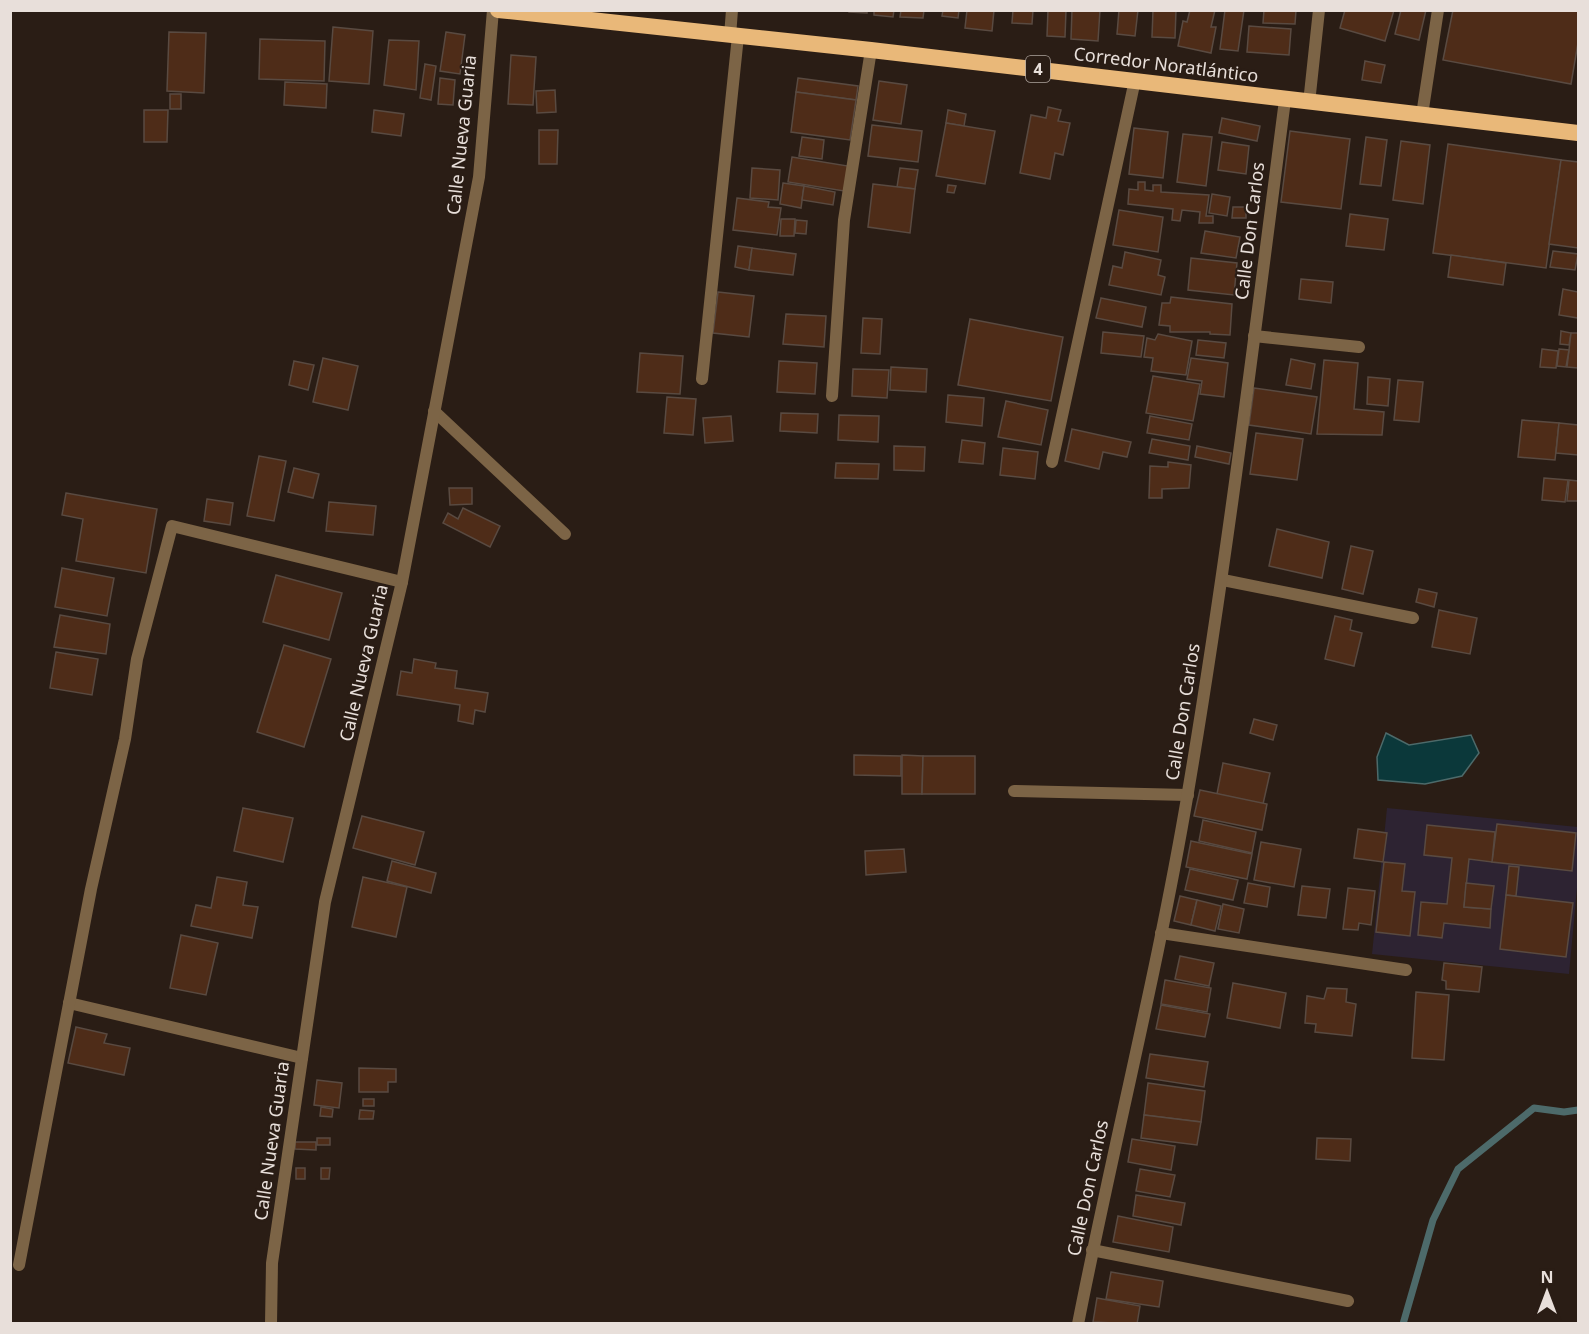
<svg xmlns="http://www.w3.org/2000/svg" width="1589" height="1334" viewBox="0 0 1589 1334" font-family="'Noto Sans',sans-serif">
<rect width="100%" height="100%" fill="#2a1d15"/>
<path fill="#2d2332" d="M1387 808 1578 827V877L1569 974 1372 954Z"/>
<path fill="#0b383a" stroke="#4d6a6a" stroke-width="1.5" d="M1386 733 1409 745 1471 735 1479 753 1462 776 1425 784 1378 780 1377 757Z"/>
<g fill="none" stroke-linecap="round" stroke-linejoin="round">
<path stroke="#4d6a6a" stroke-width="7" d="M1403 1324 1433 1220 1458 1169 1534 1108 1564 1112 1578 1110"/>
</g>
<g fill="#4e2c18" stroke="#594a41" stroke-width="1.5">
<path d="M849 10H867V13L849 12Z"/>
<path d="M874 10H894L893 17 874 15Z"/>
<path d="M901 10H924L923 18 900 17Z"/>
<path d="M943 10H959L958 18 942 16Z"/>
<path d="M967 10H994L992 31 965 28Z"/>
<path d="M1013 10H1033L1032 24 1012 23Z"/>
<path d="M1048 10H1066L1065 37 1047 36Z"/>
<path d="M1072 10H1100L1098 41 1071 39Z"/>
<path d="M1119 10H1138L1135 36 1117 34Z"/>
<path d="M1153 10H1176L1175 38 1152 37Z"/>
<path d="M1190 10H1215L1211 27H1216L1211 53 1178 46 1183 21 1187 22Z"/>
<path d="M1225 10H1244L1238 51 1220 49Z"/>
<path d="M1264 10H1296L1295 24 1263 23Z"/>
<path d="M1345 10H1394L1385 41 1340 28Z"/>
<path d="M1401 10H1426L1419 40 1395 34Z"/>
<path d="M1453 10H1578V43L1571 84 1443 60Z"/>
<path d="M1249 26 1291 29 1289 55 1247 52Z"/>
<path d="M333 27 373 31 369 84 329 81Z"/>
<path d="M169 32 206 33 204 93 167 91Z"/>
<path d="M446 32 465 35 460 74 440 71Z"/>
<path d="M260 39 325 41 324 81 259 79Z"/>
<path d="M389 40 419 41 416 90 384 85Z"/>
<path d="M511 55 536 57 533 105 508 104Z"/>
<path d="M1365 61 1385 65 1381 83 1362 80Z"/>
<path d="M425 64 436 66 431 100 420 98Z"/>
<path d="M440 78 455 80 453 105 438 104Z"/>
<path d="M798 78 858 86 856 100 796 92Z"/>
<path d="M879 81 907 85 901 124 873 120Z"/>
<path d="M285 82 327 84 326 108 284 105Z"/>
<path d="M555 90 556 112 537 113 536 91Z"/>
<path d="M796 92 856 100 850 140 791 132Z"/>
<rect x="170" y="94" width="11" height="15"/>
<path d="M1048 107 1061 110 1058 121 1070 123 1063 155 1055 153 1050 179 1020 173 1031 115 1046 118Z"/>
<path d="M144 110H168L167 142H144Z"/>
<path d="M374 110 404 114 401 136 372 132Z"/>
<path d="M948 110 966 114 964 126 946 123Z"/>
<path d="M1222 118 1260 126 1257 141 1219 133Z"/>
<path d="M946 123 995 131 985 184 936 176Z"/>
<path d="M872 125 922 131 918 162 868 156Z"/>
<path d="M1134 128 1168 132 1163 178 1129 174Z"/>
<path d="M539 130H558L557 164H539Z"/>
<path d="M1290 131 1350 139 1341 209 1281 202Z"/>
<path d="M1183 134 1212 137 1206 186 1177 182Z"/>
<path d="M802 137 824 140 822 159 799 156Z"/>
<path d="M1366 137 1387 140 1381 186 1360 184Z"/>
<path d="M1401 141 1430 145 1423 204 1393 200Z"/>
<path d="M1222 142 1249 146 1246 174 1218 170Z"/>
<path d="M1448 144 1561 160 1546 268 1433 253Z"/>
<path d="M792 157 848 166 844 191 788 182Z"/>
<path d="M1561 160 1578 162V248L1549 244Z"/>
<path d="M752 168 780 170 778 200 750 198Z"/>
<path d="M900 168 918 170 915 189 897 187Z"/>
<path d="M1138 182H1145V190L1153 191V185H1161V192L1209 195 1206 216H1213V223H1199L1200 212 1182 210 1180 221 1172 220 1173 209 1128 204 1129 189 1138 190Z"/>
<path d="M783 183 804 186 801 208 780 204Z"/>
<path d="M873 184 915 189 910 233 868 227Z"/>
<path d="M948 185 956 186 954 193 947 192Z"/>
<path d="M804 186 835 192 833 205 802 200Z"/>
<path d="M1212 194 1230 197 1227 216 1209 213Z"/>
<path d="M737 198 769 202 768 207 781 208 777 235 733 230Z"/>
<path d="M1233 207H1246V218H1232Z"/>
<path d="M1119 210 1163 217 1158 252 1113 245Z"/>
<path d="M1350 214 1388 219 1384 250 1346 246Z"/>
<path d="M781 219H795L794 236H780Z"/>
<path d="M796 220 807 221 806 234 795 233Z"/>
<path d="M1205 231 1240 237 1236 258 1201 253Z"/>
<path d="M738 246 752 248 749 270 735 267Z"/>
<path d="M752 248 796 254 793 275 749 270Z"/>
<path d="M1553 251 1578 254 1575 270 1550 267Z"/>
<path d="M1125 252 1161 260 1158 275 1165 277 1161 295 1109 285 1113 266 1122 268Z"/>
<path d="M1451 255 1506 263 1503 285 1448 277Z"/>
<path d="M1191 258 1237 263 1234 295 1188 290Z"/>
<path d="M1301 279 1333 282 1331 303 1299 299Z"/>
<path d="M1563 289 1578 292V318L1559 315Z"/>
<path d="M718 292 754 296 749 337 713 333Z"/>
<path d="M1171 297 1232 304 1230 335 1210 334V332H1170V326L1159 325 1162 303H1170Z"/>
<path d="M1101 298 1146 307 1142 327 1096 318Z"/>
<path d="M786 314 826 316 824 347 783 344Z"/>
<path d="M863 318 882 319 880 354 861 353Z"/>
<path d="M970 319 1063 337 1051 401 958 385Z"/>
<path d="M1561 331 1571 333 1569 345 1560 344Z"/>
<path d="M1103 332 1144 336 1141 357 1101 353Z"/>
<path d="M1571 333H1578V368L1567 367Z"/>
<path d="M1158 334 1192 341 1186 375 1151 371 1153 358 1144 357 1147 338 1155 340Z"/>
<path d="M1198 340 1226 343 1224 358 1196 355Z"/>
<path d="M1542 349 1558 351 1556 368 1540 367Z"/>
<path d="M1559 349 1569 350 1566 367 1557 366Z"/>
<path d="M640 353 683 356 680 394 637 392Z"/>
<path d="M323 358 358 366 348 410 313 402Z"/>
<path d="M1191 358 1228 363 1224 397 1200 394 1202 381 1187 379Z"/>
<path d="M1291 359 1315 364 1311 389 1286 385Z"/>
<path d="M1324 360 1358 363 1354 409 1384 412 1382 435 1317 434Z"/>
<path d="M294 361 314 365 308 390 289 385Z"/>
<path d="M779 361 817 363 815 394 777 392Z"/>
<path d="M891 367 927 369 926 392 890 390Z"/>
<path d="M853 369 889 370 887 398 852 396Z"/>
<path d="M1153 376 1200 384 1193 421 1146 413Z"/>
<path d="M1368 377 1390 379 1388 406 1367 404Z"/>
<path d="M1398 380 1423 382 1419 422 1394 420Z"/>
<path d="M1254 388 1317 397 1311 434 1249 425Z"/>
<path d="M948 395 984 398 982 426 946 422Z"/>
<path d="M667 397 696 399 693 435 664 433Z"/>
<path d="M1006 401 1048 410 1041 445 998 437Z"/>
<path d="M781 413 818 414 817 433 780 431Z"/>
<path d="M839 415 879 416 878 442 838 440Z"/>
<path d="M731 416 733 441 705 443 703 418Z"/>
<path d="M1150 416 1192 424 1189 440 1147 433Z"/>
<path d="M1522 420 1559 423 1555 460 1518 457Z"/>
<path d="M1559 423 1578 425V455L1556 453Z"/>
<path d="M1072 429 1131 442 1127 457 1103 452 1099 469 1065 461Z"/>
<path d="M1256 433 1303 439 1297 480 1250 474Z"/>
<path d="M1152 439 1190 446 1188 460 1149 453Z"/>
<path d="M962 440 985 443 983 464 959 462Z"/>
<path d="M894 446 925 447 924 471 894 470Z"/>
<path d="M1197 446 1231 453 1229 464 1195 457Z"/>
<path d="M1003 448 1038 452 1035 479 1000 475Z"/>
<path d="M259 456 286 461 274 521 247 516Z"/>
<path d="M1168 462 1191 465 1189 488 1162 489V498H1149L1150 466 1168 467Z"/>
<path d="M836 463 879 464 878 479 835 478Z"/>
<path d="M294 468 319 474 313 498 288 492Z"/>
<path d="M1544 478 1568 480 1565 502 1542 500Z"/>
<path d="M1569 480 1578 481V501H1567Z"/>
<path d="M449 488H472V504L450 505Z"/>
<path d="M66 493 157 509 146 573 76 561 83 519 62 515Z"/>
<path d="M207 499 233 503 230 525 204 521Z"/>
<path d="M329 502 376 506 373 535 326 531Z"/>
<path d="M463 508 500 526 490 547 443 523 448 513 458 519Z"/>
<path d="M1277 529 1329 542 1322 578 1269 566Z"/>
<path d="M1351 546 1373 551 1363 594 1342 589Z"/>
<path d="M62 568 114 578 107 616 55 607Z"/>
<path d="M276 575 342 593 329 640 263 622Z"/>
<path d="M1419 589 1437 593 1434 607 1416 602Z"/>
<path d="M1439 610 1477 618 1470 654 1432 647Z"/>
<path d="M60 615 110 624 106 654 54 647Z"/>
<path d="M1335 616 1352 620 1350 630 1362 633 1354 666 1325 659Z"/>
<path d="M284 645 331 659 304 747 257 732Z"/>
<path d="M56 652 98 659 92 695 50 688Z"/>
<path d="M414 659 436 663 435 668 457 671 455 688 488 693 485 712 475 710 473 724 458 721 460 705 397 695 401 671 412 673Z"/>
<path d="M1254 719 1277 725 1273 740 1250 733Z"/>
<path d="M854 755 901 756V776L854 775Z"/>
<path d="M902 755 923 756 922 794H902Z"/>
<path d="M923 756H975V794H922Z"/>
<path d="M1223 763 1270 773 1263 804 1217 794Z"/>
<path d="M1200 790 1267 804 1262 830 1194 816Z"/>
<path d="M243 808 293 818 283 862 234 851Z"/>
<path d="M362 816 424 832 415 865 353 848Z"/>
<path d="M1203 820 1256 832 1252 853 1199 841Z"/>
<path d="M1497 824 1576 833 1572 871 1492 862Z"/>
<path d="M1427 825 1495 832 1492 862 1469 859 1464 907 1491 909 1490 928 1444 923 1442 938 1418 935 1421 902 1447 904 1452 858 1424 855Z"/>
<path d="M1358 829 1387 833 1383 862 1354 858Z"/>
<path d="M1191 841 1252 854 1247 879 1186 867Z"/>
<path d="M1261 842 1301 849 1294 887 1254 880Z"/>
<path d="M904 849 906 872 866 875 865 851Z"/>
<path d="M392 861 436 873 431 893 387 881Z"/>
<path d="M1384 862 1405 864 1402 891 1415 892 1410 936 1376 932Z"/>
<path d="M1509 866 1519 867 1516 896 1506 895Z"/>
<path d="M1190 869 1238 880 1233 900 1185 890Z"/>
<path d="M217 877 247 882 243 905 258 907 252 938 191 926 196 905 211 908Z"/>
<path d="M363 877 407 887 396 937 352 927Z"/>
<path d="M1248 883 1270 887 1267 907 1244 903Z"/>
<path d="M1466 883 1494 886 1491 909 1464 907Z"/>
<path d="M1302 886 1330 889 1326 918 1298 915Z"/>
<path d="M1348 888 1375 891 1371 925 1359 923 1358 930 1343 929Z"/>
<path d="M1506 895 1573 903 1566 957 1500 949Z"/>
<path d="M1180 896 1197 900 1191 925 1174 921Z"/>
<path d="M1197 900 1221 906 1215 931 1191 925Z"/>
<path d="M1223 904 1244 909 1239 933 1218 929Z"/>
<path d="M181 935 218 943 206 995 170 988Z"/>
<path d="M1180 956 1214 963 1209 986 1175 979Z"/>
<path d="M1444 963 1482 967 1479 992 1446 989V981L1442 980Z"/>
<path d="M1165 980 1211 988 1207 1012 1161 1004Z"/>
<path d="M1233 983 1286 993 1280 1028 1227 1018Z"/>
<path d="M1327 988 1347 989 1346 1002 1356 1004 1352 1036 1315 1032 1316 1024 1305 1023 1307 996 1324 999Z"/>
<path d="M1416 992 1449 995 1444 1060 1412 1058Z"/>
<path d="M1161 1005 1210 1014 1205 1037 1156 1029Z"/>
<path d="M76 1027 107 1034 104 1043 130 1048 124 1075 68 1063Z"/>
<path d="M1150 1054 1208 1062 1204 1087 1146 1078Z"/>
<path d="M359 1068 396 1069V1082H388V1092H359Z"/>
<path d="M317 1080 342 1083 339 1108 314 1105Z"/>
<path d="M1148 1083 1205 1091 1201 1122 1144 1115Z"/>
<rect x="363" y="1099" width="11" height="7"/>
<path d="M321 1107 333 1109 332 1117 320 1116Z"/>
<path d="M360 1110 374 1111 373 1119H359Z"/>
<path d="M1144 1115 1201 1122 1197 1145 1141 1138Z"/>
<rect x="317" y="1138" width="13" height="7"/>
<path d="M1317 1138 1351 1139 1350 1161 1316 1159Z"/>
<path d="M1132 1139 1175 1146 1171 1170 1128 1162Z"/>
<path d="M295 1142H316V1150L295 1149Z"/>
<rect x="296" y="1168" width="9" height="11"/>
<path d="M321 1168H330L329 1179H321Z"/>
<path d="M1140 1169 1175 1175 1170 1197 1136 1191Z"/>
<path d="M1136 1195 1185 1203 1181 1225 1133 1216Z"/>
<path d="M1118 1216 1173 1227 1169 1252 1113 1242Z"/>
<path d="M1111 1272 1163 1281 1159 1307 1106 1299Z"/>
<path d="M1097 1298 1140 1306 1137 1324 1093 1322Z"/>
</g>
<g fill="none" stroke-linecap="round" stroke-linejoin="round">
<g stroke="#7c6446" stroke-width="12">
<path d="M730 36 732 10"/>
<path d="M1309 103 1319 10"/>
<path d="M1422 115 1438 10"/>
<path d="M1254 336 1359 347"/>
<path d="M702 379 738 36"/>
<path d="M832 396 844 220 871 50"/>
<path d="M434 411 565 534"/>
<path d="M1052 462 1135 80"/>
<path d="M1223 580 1413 618"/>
<path d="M1014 791 1188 795"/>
<path d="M1161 933 1406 970"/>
<path d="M69 1003 302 1058"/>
<path d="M1092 1250 1348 1301"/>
<path d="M19 1265 91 889 125 739 137 659 172 526 402 582"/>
<path d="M271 1324 272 1263 325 902 402 582 479 177 493 10"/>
<path d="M1078 1324C1113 1146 1158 970 1188 792 1227 562 1255 331 1285 100"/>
</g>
<path stroke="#e9b879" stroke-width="16" d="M498 10 871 50 1578 133"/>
</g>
<g text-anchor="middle" stroke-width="4.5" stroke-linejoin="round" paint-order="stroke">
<rect fill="#2a1d15" stroke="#afa59f" stroke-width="1.5" x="1026" y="56" width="24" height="26" rx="4.5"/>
<g font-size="16" font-weight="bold" fill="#e8dfda">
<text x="1038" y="75">4</text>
</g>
<g font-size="18" fill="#e8dfda" stroke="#2a1d15">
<text transform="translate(1166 65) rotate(7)" y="6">Corredor Noratlántico</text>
<text transform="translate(462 135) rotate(-84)" y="6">Calle Nueva Guaria</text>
<text transform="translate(1250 231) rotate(-83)" y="6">Calle Don Carlos</text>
<text transform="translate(364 663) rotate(-77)" y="6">Calle Nueva Guaria</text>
<text transform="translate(1183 712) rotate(-81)" y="6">Calle Don Carlos</text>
<text transform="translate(272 1141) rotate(-82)" y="6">Calle Nueva Guaria</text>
<text transform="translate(1088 1188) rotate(-78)" y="6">Calle Don Carlos</text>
</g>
</g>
<rect width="1589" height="1334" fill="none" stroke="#e8dfda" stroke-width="24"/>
<g transform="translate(1547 1292)" stroke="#2a1d15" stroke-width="4.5" paint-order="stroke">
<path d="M0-4.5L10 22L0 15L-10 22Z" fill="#e8dfda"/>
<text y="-9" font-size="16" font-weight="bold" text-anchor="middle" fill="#e8dfda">N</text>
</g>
</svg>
